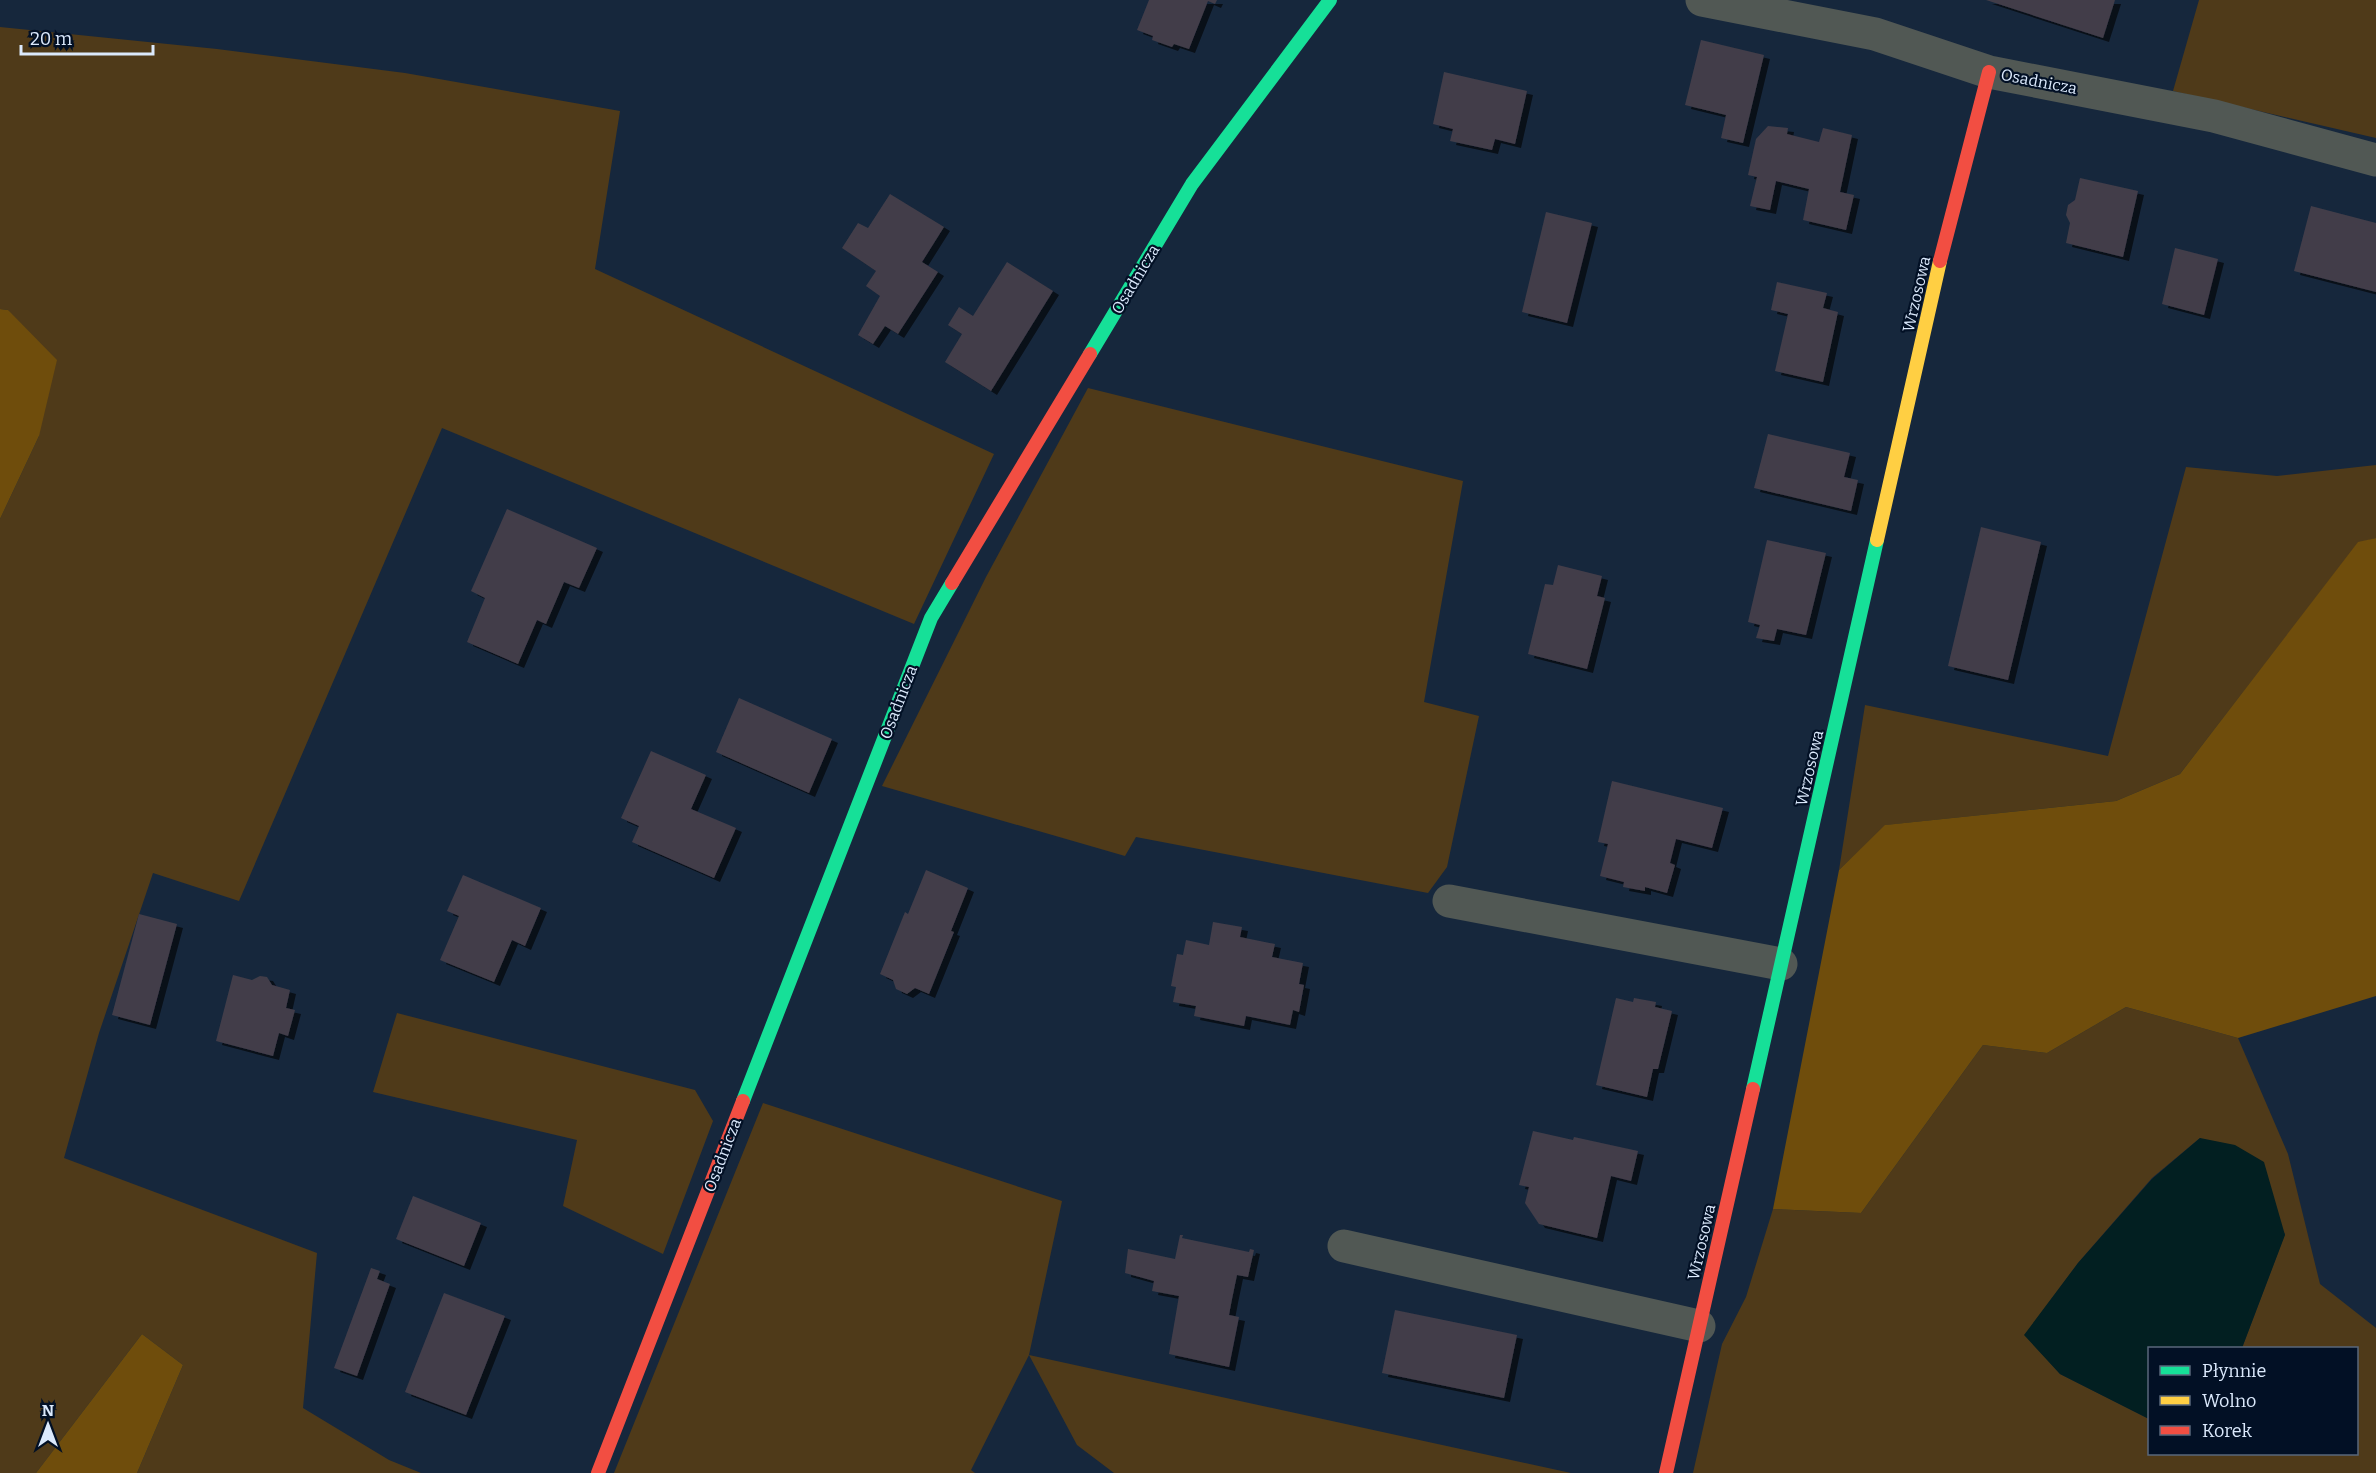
<svg xmlns="http://www.w3.org/2000/svg" width="2376" height="1473" viewBox="0 0 2376 1473" font-family="Bitter,serif">
<defs>
<filter id="shadow"><feDropShadow dx="6" dy="4" stdDeviation="0" flood-color="#0009"/></filter>
</defs>
<rect width="100%" height="100%" fill="#16273c"/>
<g fill="#4f3a19" fill-rule="evenodd">
<path d="M2199 0H2376V138L2173 91Z"/>
<path d="M0 27 217 49 405 73 620 111 595 269 994 454 914 624 442 428 239 901 153 873 99 1033 64 1158 317 1253 303 1408 389 1460 421 1473H137L183 1365 142 1334 36 1473H0V519L39 436 8 310 0 309Z"/>
<path d="M1088 388 1463 481 1424 702 1479 716 1447 867 1428 893 1136 837 1125 856 882 786 986 577Z"/>
<path d="M2376 465V538L2358 543 2180 774 2116 801 1886 825 1839 870 1865 705 2108 756 2186 467 2277 476Z"/>
<path d="M2126 1007 2238 1038 2288 1154 2320 1284 2376 1328V1473H1693L1722 1344 1746 1297 1773 1209 1861 1213 1983 1045 2047 1053ZM2200 1138 2285 1234 2242 1348H2356V1454H2150L2149 1419 2060 1374 2025 1335 2078 1263 2152 1178Z"/>
<path d="M397 1013 695 1090 713 1121 663 1254 563 1206 577 1140 373 1092Z"/>
<path d="M763 1103 1062 1201 1029 1355 1571 1473H1114L1077 1445 1029 1355 971 1470 975 1473H614Z"/>
</g>
<g fill="#6f4d0c">
<path d="M0 309 8 310 57 360 39 436 0 519Z"/>
<path d="M2376 538V996L2238 1038 2126 1007 2047 1053 1983 1045 1861 1213 1773 1209 1839 870 1885 825 2116 801 2180 774 2358 542Z"/>
<path d="M142 1334 183 1365 137 1473H36Z"/>
</g>
<path fill="#021f21" d="M2200 1138 2235 1145 2264 1162 2285 1235 2242 1348H2150L2149 1419 2060 1374 2024 1335 2078 1263 2152 1179Z"/>
<g fill="#423d49" filter="url(#shadow)">
<path d="M1149 0H1217L1215 4 1208 1 1189 49 1174 44 1172 47 1152 40 1153 36 1137 30Z"/>
<path d="M1986 0H2115L2103 38Z"/>
<path d="M1701 40 1764 55 1743 143 1721 138 1726 115 1685 105Z"/>
<path d="M1444 72 1527 91 1515 144 1495 139 1492 150 1450 141 1453 129 1433 124Z"/>
<path d="M1768 126 1788 128 1787 134 1819 142 1823 128 1852 135 1840 192 1854 195 1846 230 1803 220 1809 189 1776 181 1770 210 1750 206 1757 177 1748 175 1756 139Z"/>
<path d="M2080 178 2138 191 2123 257 2066 243 2070 223 2066 215 2068 205 2075 200Z"/>
<path d="M890 194 944 227 922 262 938 272 898 334 885 326 873 344 858 335 880 296 866 286 876 271 842 248 858 223 868 228Z"/>
<path d="M2311 206 2376 223V292L2294 271Z"/>
<path d="M1546 212 1592 223 1567 323 1522 312Z"/>
<path d="M2175 248 2218 259 2204 315 2162 304Z"/>
<path d="M1007 262 1053 291 991 391 945 362 962 334 948 325 959 307 973 316Z"/>
<path d="M1777 282 1827 293 1823 308 1838 312 1823 382 1775 371 1788 314 1771 310Z"/>
<path d="M1768 434 1850 453 1844 477 1858 480 1851 511 1754 488Z"/>
<path d="M507 509 597 548 579 588 564 582 546 624 537 620 518 664 467 642 485 598 471 591Z"/>
<path d="M1981 527 2041 542 2008 680 1948 666Z"/>
<path d="M1767 540 1826 553 1806 635 1777 629 1774 641 1756 638 1760 625 1748 622Z"/>
<path d="M1558 565 1602 576 1597 596 1605 598 1587 669 1528 654 1545 584 1553 585Z"/>
<path d="M739 698 832 739 809 793 716 752Z"/>
<path d="M651 751 706 775 691 809 736 828 714 878 632 842 639 826 621 818Z"/>
<path d="M1612 781 1723 808 1712 848 1676 839 1670 863 1675 865 1667 893 1645 887V891L1623 887 1624 882 1600 876 1608 844 1598 842Z"/>
<path d="M926 870 968 888 951 931 954 932 929 994 915 988 907 994 896 989 893 980 880 974 905 912 908 914Z"/>
<path d="M463 875 541 908 525 946 512 940 494 982 440 960 459 916 447 911Z"/>
<path d="M139 914 177 924 150 1025 112 1015Z"/>
<path d="M1213 922 1242 927 1240 937 1275 944 1272 957 1303 963 1299 984 1304 985 1299 1012 1293 1010 1290 1025 1246 1016 1244 1026 1194 1016 1196 1006 1173 1002 1176 987 1171 986 1177 954 1183 955 1186 940 1209 945Z"/>
<path d="M233 975 252 980 260 976 267 977 272 985 290 990 286 1008 295 1010 288 1036 279 1033 273 1056 216 1041Z"/>
<path d="M1616 998 1633 1002 1634 998 1656 1002 1655 1007 1672 1011 1658 1069H1653L1647 1097 1596 1085Z"/>
<path d="M1533 1131 1573 1140 1574 1137 1638 1151 1631 1181 1611 1176 1597 1238 1539 1224 1525 1203 1529 1187 1519 1185Z"/>
<path d="M413 1196 481 1223 464 1266 396 1239Z"/>
<path d="M1180 1235H1183L1182 1238 1249 1252 1250 1249 1254 1250 1248 1277 1237 1275 1232 1299 1229 1315 1239 1317 1229 1367 1169 1354 1179 1296 1152 1291 1154 1281 1125 1273 1128 1249 1175 1259Z"/>
<path d="M371 1268 380 1271 377 1279 390 1284 357 1376 334 1368Z"/>
<path d="M444 1293 505 1316 466 1415 405 1392Z"/>
<path d="M1395 1310 1517 1335 1504 1398 1382 1373Z"/>
</g>
<g fill="none" stroke-linecap="round" stroke-linejoin="round">
<g stroke="#515854" stroke-width="33">
<path d="M1702 0 1875 34 1989 72 2214 116 2376 160"/>
<path d="M1449 901 1781 964"/>
<path d="M1344 1246 1699 1326"/>
</g>
<g stroke="#16e098" stroke-width="14">
<path d="M1090 354 1192 184 1330 0"/>
<path d="M1753 1089 1877 540"/>
<path d="M743 1101 931 618 952 583"/>
</g>
<path stroke="#ffcf43" stroke-width="14" d="M1877 540 1940 261"/>
<g stroke="#f24e42" stroke-width="14">
<path d="M1940 261 1989 72"/>
<path d="M952 583 1090 354"/>
<path d="M598 1473 743 1101"/>
<path d="M1666 1473 1753 1089"/>
</g>
</g>
<g text-anchor="middle" stroke-width="4.5" stroke-linejoin="round" paint-order="stroke">
<g font-size="16" fill="#dbe9fc" stroke="#021025">
<text transform="translate(2039 81) rotate(11)" y="6">Osadnicza</text>
<text transform="translate(1135 279) rotate(-59)" y="6">Osadnicza</text>
<text transform="translate(1916 294) rotate(-77)" y="6">Wrzosowa</text>
<text transform="translate(898 702) rotate(-69)" y="6">Osadnicza</text>
<text transform="translate(1809 768) rotate(-77)" y="6">Wrzosowa</text>
<text transform="translate(722 1155) rotate(-69)" y="6">Osadnicza</text>
<text transform="translate(1701 1242) rotate(-77)" y="6">Wrzosowa</text>
</g>
</g>
<rect x="2148" y="1347" width="210" height="108" fill="#021025" stroke="#59677b" stroke-width="1.5"/>
<rect x="2160" y="1366" width="30" height="9" fill="#16e098" stroke="#59677b" stroke-width="1.5"/>
<text x="2202" y="1377" font-size="18" fill="#dbe9fc">Płynnie</text>
<rect x="2160" y="1396" width="30" height="9" fill="#ffcf43" stroke="#59677b" stroke-width="1.5"/>
<text x="2202" y="1407" font-size="18" fill="#dbe9fc">Wolno</text>
<rect x="2160" y="1426" width="30" height="9" fill="#f24e42" stroke="#59677b" stroke-width="1.5"/>
<text x="2202" y="1437" font-size="18" fill="#dbe9fc">Korek</text>
<g transform="translate(48 1425)" stroke="#021025" stroke-width="4.5" paint-order="stroke">
<path d="M0-4.5L10 22L0 15L-10 22Z" fill="#dbe9fc"/>
<text y="-9" font-size="16" font-weight="bold" text-anchor="middle" fill="#dbe9fc">N</text>
</g>
<path d="M21 45v9h132v-9" fill="none" stroke="#dbe9fc" stroke-width="3"/>
<text x="30" y="45" font-size="18" fill="#dbe9fc" stroke="#021025" stroke-width="4.5" paint-order="stroke">20 m</text>
</svg>
